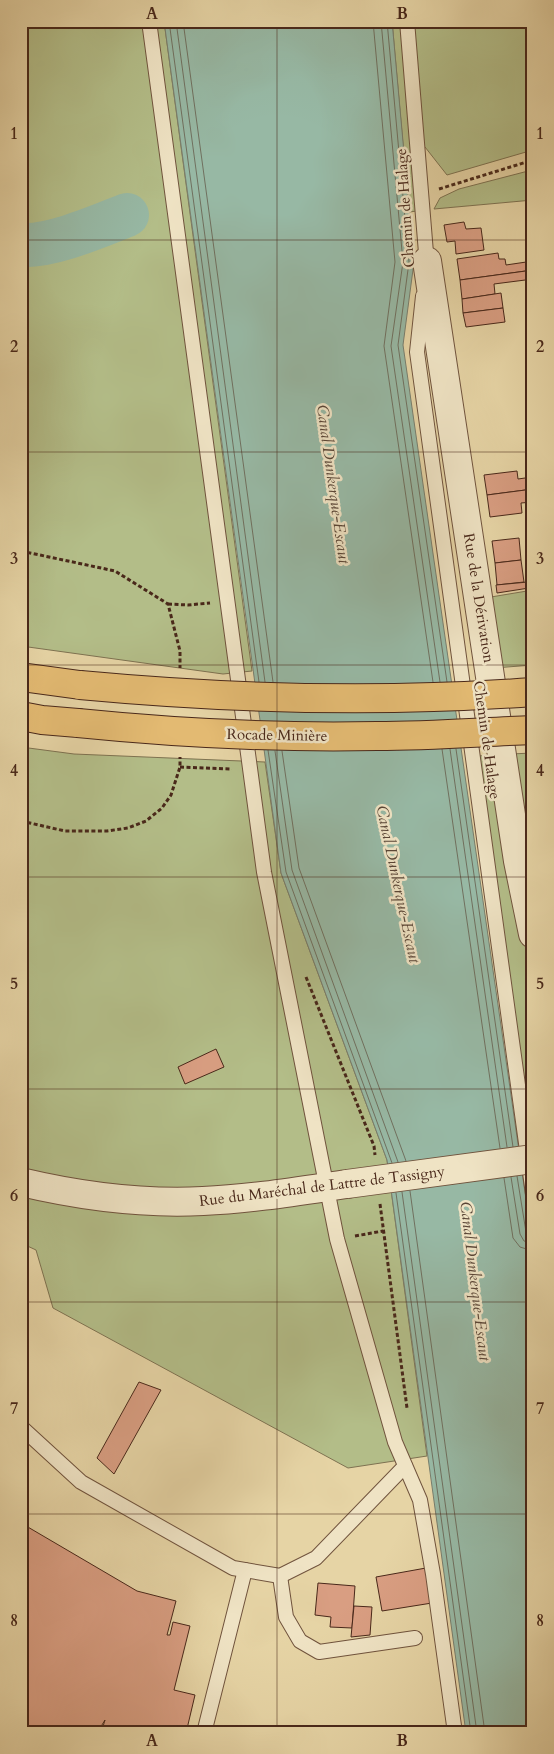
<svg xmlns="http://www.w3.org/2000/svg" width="554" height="1754" viewBox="0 0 554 1754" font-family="Cardo,serif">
<rect width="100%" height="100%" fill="#e6d4a5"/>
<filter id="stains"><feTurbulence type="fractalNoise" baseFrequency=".004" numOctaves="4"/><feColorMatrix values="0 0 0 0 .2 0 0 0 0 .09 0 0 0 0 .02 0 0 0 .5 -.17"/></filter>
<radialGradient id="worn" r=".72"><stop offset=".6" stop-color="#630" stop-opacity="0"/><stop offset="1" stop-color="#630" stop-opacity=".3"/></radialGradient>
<g fill="#b3bd88" stroke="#7e7251">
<path d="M21 21H164L252 671 223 674 21 646Z"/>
<path d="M392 21H533V200L434 209 440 198 459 189 532 170 526 152 447 175 425 147 411 149 417 211 409 212Z"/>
<path d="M533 590V665L494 668 485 598Z"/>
<path d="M21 747 74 754 265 762 281 873 387 1160 427 1456 348 1468 53 1308 36 1250 21 1243Z"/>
<path d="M533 753V897L510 754Z"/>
<path d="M494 755 524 931 533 960V1141L530 1142 478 756Z"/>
</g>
<path fill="#97b8a4" stroke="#787e6d" d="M164 21H392L414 262 403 345 533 1248V1733H466L387 1160 281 873Z"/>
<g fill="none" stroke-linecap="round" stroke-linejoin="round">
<g stroke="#70705f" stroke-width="1">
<path d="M169 21 259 682"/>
<path d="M176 21 265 682"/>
<path d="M183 21 273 682"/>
<path d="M373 21 395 262 384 346 433 682"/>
<path d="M381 21 403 262 391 346 440 682"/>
<path d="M387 21 409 262 398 345 447 682"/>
<path d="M442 749 500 1148"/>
<path d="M450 749 507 1147"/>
<path d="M456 749 513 1147"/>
<path d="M268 750 286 872 392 1163"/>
<path d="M275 751 292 870 398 1162"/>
<path d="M282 751 299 868 406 1161"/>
<path d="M517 1176 526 1232 528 1236 533 1237"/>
<path d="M511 1177 520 1234 524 1241 533 1243"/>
<path d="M504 1178 513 1238 520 1247 533 1251"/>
<path d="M410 1191 485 1733"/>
<path d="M402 1192 477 1733"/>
<path d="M396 1193 471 1733"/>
</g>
<path stroke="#97b8a4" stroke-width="44" d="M21 245C51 247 99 226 127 215"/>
</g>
<g fill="#d99e82" stroke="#49281a">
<path d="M464 222 466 229 481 228 484 250 456 254 455 241 447 242 444 225Z"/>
<path d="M498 253 499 259H505L506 265 533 261V270L460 280 457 259Z"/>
<path d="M533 270V279L494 284 495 294 462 299 460 280Z"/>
<path d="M501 293 503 308 463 313 462 299Z"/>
<path d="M503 308 505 322 466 327 463 313Z"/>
<path d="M517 471 518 479 532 477 533 489 487 495 484 475Z"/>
<path d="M533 489V502L521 503 522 513 490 517 487 495Z"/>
<path d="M519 538 521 560 495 563 492 541Z"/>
<path d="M521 560 524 582 497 585 495 563Z"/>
<path d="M528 582 529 588 497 593 496 585Z"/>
<path d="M216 1049 224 1067 185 1084 178 1067Z"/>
<path d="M139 1382 161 1390 114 1474 97 1458Z"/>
<path d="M21 1523 137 1591 176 1601 167 1635H170L173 1622 190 1626 174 1690 195 1695 186 1733 165 1729 164 1733H101L105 1720 97 1733H40L21 1721Z"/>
<path d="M426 1568 432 1603 382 1611 376 1577Z"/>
<path d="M318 1583 355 1586 352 1628 330 1627 331 1617 315 1615Z"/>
<path d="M354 1606 372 1607 370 1635 351 1637Z"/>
</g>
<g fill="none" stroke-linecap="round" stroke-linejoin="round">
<g stroke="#70533d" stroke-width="16">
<g id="service">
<path d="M149 21 264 872 337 1239 395 1442 420 1500 433 1574 455 1733"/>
<path d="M407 21 427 265"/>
<path d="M423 296 417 352 533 1194"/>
<path d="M21 1427 81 1482 233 1568 280 1576 316 1558 405 1466"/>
<path d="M280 1576 286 1617 300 1641 319 1652 415 1638"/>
<path d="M204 1733 245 1570"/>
</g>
</g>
<g stroke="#70533d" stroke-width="30">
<path id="minor" d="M427 261 518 861 533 934"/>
</g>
<g stroke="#70533d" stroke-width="30">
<path id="tertiary" d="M21 1182C80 1196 142 1204 203 1201 251 1199 299 1191 347 1184"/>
</g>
<g stroke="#49281a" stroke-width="30">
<g id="motorway">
<path d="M21 677 80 685"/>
<path d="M21 716 42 720 78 723"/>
</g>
</g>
<g stroke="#49281a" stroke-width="3" stroke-dasharray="4 2.5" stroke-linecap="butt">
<path d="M439 189 533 160"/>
<path d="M21 551 115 571 168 604 180 651V668"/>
<path d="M168 604 188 605 210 603"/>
<path d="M180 767 232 769"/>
<path d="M21 821 65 831H107L128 828 146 821 162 808 171 795 180 767V757"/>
<path d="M306 977 374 1146 375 1155"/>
<path d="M380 1204 407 1408"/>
<path d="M355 1236 383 1231"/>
</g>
<use href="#service" stroke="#efe3c4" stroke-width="14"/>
<use href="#minor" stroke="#efe3c4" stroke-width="28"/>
<use href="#tertiary" stroke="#efe3c4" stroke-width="28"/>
<use href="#motorway" stroke="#e3ba72" stroke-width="28"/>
<g stroke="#70533d" stroke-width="30" stroke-linecap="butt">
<path id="tertiary-bridge" d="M347 1184 533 1159"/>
</g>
<g stroke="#49281a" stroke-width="30" stroke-linecap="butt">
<g id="motorway-bridge">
<path d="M80 685C230 699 382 703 533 692"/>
<path d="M78 723C177 733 277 738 377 736 429 736 481 732 533 730"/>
</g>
</g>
<use href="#tertiary-bridge" stroke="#efe3c4" stroke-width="28"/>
<use href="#motorway-bridge" stroke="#e3ba72" stroke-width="28"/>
</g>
<path fill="none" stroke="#49281a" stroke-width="1" stroke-opacity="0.55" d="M277 21V1733M21 240H533M21 452H533M21 665H533M21 877H533M21 1089H533M21 1302H533M21 1514H533"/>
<g text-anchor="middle" stroke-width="5" stroke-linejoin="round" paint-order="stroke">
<g font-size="15" fill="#49281a" stroke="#efe3c4">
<text transform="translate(405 208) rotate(-94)" y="5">Chemin de Halage</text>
<text transform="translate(479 598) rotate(81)" y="5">Rue de la Dérivation</text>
<text transform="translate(277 735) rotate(1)" y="5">Rocade Minière</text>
<text transform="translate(487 740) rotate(82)" y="5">Chemin de Halage</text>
<text transform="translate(322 1186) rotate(-7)" y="5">Rue du Maréchal de Lattre de Tassigny</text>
</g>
<g font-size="16" font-style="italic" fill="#594536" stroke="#efe3c4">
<text transform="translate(334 484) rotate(82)" y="6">Canal Dunkerque-Escaut</text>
<text transform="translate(399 884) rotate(78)" y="6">Canal Dunkerque-Escaut</text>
<text transform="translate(476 1281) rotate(83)" y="6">Canal Dunkerque-Escaut</text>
</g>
</g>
<rect width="554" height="1754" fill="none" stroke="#e6d4a5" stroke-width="55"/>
<rect x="28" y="28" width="498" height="1698" fill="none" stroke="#49281a" stroke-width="2"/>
<g font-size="16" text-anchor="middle" font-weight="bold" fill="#49281a">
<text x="152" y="19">A</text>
<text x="402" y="19">B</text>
<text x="14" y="139">1</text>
<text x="540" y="139">1</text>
<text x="14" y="352">2</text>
<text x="540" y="352">2</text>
<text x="14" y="564">3</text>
<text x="540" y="564">3</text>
<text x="14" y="776">4</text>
<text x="540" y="776">4</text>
<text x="14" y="989">5</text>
<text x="540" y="989">5</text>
<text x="14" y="1201">6</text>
<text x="540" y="1201">6</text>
<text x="14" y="1414">7</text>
<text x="540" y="1414">7</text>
<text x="14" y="1626">8</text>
<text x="540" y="1626">8</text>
<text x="152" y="1746">A</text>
<text x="402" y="1746">B</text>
</g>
<rect width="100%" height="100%" filter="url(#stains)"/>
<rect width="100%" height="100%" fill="url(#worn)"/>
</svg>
